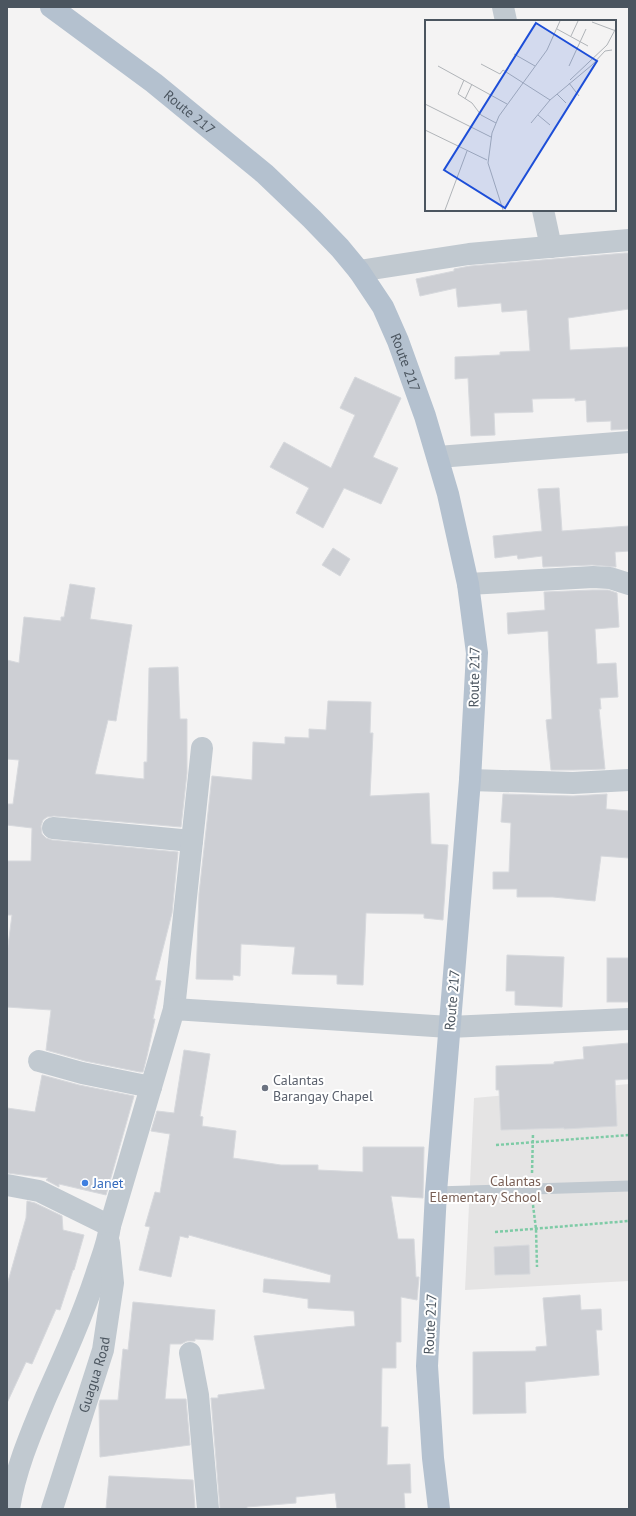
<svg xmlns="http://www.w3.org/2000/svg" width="636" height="1516" viewBox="0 0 636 1516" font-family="'PT Sans',sans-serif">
<rect width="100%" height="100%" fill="#f4f3f3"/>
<path fill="#e5e4e4" d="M629 1084V1281L465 1290 474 1098Z"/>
<g fill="#cdcfd4" stroke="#d7d9dd">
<path d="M625 253H629V309L568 318 570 350 629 347V429L611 430V421L587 422 586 400 575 401V398L532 399 533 412 494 413 495 435 471 436 468 378 455 379V357L500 355V352L530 351 527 310 502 312 501 303 458 307 456 288 420 296 416 279 454 271V269L470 266Z"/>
<path d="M355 377 401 398 373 457 398 468 381 504 344 488 323 528 296 513 309 488 270 467 284 442 331 468 355 415 340 408Z"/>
<path d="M559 488 562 531 629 526V551L615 552 616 567 592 565 543 567 542 556 518 559 517 555 495 558 493 536 542 531 538 489Z"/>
<path d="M333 548 350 559 340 576 322 565Z"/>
<path d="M70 584 95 588 90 619 132 625 116 721 108 720 95 774 144 779V762H147L149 668 178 667 180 719H187V773L181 827 54 816 47 817 43 820 41 826 42 834 46 838 52 840 178 852 172 913 155 980 161 981 153 1019H155L147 1056 143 1072H140L85 1061 46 1050 51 1010 7 1007V953L12 915H7V861H31L32 828 7 825V804H13L19 760 7 759V660L19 663 24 617 61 621V617H64Z"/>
<path d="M593 590H608L617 593 619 627 595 629 597 664 616 663 618 697 600 698 601 709H599L605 769 573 770H551L546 720 552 719 548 631 508 634 507 613 545 610 544 592Z"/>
<path d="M328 701 371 702 370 733H373L370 796 429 793 431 844 448 845 443 920 424 918V914L366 913 363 985 337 984V975L292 974 295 947 241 944 240 976 233 975V980L196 979 199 894 212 776 252 780 253 742 285 744V737L309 738V729L326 730Z"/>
<path d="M503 794 573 796 607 794 606 809 629 811V858L601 856 595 901 553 897H517V889H493V872H509L511 823 501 822Z"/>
<path d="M507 955 564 957 562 1007 515 1005V991H506Z"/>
<rect x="607" y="958" width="22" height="44"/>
<path d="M629 1043V1079L615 1080 617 1126 564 1129V1128L501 1130 499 1090H496V1066L554 1064V1062L584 1059 583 1047Z"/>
<path d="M184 1050 210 1054 200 1116 203 1117 202 1126 236 1131 233 1158 281 1165H318V1170L363 1172V1147H424L423 1198 391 1196 398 1239H414L416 1277H419L417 1300 401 1297V1342H396V1368H382L381 1427H388L387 1465 410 1464 411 1493H404L405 1509H337L335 1493 296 1497V1503L247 1507V1509H220L211 1398H218V1395L265 1389 254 1336 355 1326 354 1311 308 1308V1299L263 1292 264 1279 330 1283 331 1275 189 1235 188 1238 180 1236 171 1277 139 1270 150 1227 145 1226 155 1192 160 1193 170 1134 151 1131 157 1111 174 1113Z"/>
<path d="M42 1075 79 1085 134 1096 106 1195 59 1184V1187L46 1180 48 1178 7 1173V1108L35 1112Z"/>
<path d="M27 1201 35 1203 62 1216 63 1230 84 1235 74 1270H73L60 1310 56 1309 32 1364 26 1362 7 1403V1285L26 1218Z"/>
<path d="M529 1245 530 1274 495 1275 494 1247Z"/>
<path d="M580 1295 581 1310 601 1309 602 1330H596L599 1375 525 1382 526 1413 473 1414V1352L536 1351V1347L547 1346 543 1298Z"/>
<path d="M133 1302 215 1310 213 1340 195 1339V1341H187L181 1344H170L165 1399H186L190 1445 100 1457 99 1404 100 1400H118L123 1349 128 1350Z"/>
<path d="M109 1476 193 1480 195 1509H106Z"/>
</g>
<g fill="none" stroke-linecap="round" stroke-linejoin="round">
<g stroke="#7ecba6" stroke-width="2.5" stroke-dasharray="3 2" stroke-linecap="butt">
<path d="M496 1145 629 1135"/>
<path d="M532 1173 533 1133"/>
<path d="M533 1205 536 1229 537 1267"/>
<path d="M495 1232 629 1221"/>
</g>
<path stroke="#c1c9d0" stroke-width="11" d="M436 1192 629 1186"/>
<g stroke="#c1c9d0" stroke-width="22">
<path d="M503 7 506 21"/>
<path d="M543 210 551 247"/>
<path d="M359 271 469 254 629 240"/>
<path d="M438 457 629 442"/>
<path d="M468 584 593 577 610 578 629 584"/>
<path d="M470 780 573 783 629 780"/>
<path d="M53 828 192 841"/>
<path d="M174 1009 202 748"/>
<path d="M39 1061 82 1073 151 1087"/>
<path d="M7 1185 39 1191 110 1226"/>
<path d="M190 1353 198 1395 208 1509"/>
<path d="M9 1509C15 1470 31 1433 46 1397 64 1357 82 1317 96 1275 101 1259 108 1243 110 1226L174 1009 449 1027 629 1019"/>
<path id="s1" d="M52 1509 103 1350 113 1283 109 1243"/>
</g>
<path stroke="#b4c1cf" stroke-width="22" id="s2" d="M51 7 154 83 265 174 312 219 340 248 359 271 383 307 398 341 425 416 448 494 468 584 477 653 470 780 436 1192 427 1366 433 1458 439 1509"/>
</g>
<circle fill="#6b7280" stroke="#fff" stroke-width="1.5" cx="265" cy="1088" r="4"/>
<circle fill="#3f7fe0" stroke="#fff" stroke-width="1.5" cx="85" cy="1183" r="4"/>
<circle fill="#8d6e63" stroke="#fff" stroke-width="1.5" cx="549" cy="1189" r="4"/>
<g text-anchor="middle" stroke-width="4" stroke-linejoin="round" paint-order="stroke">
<g font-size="14" fill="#4b555f" stroke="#fff">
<text dy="5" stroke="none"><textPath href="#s2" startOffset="174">Route 217</textPath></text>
<text dy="5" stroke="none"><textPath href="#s2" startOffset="510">Route 217</textPath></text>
<text transform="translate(474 677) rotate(-89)" y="5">Route 217</text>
<text transform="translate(452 1000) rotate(-85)" y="5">Route 217</text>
<text transform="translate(430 1324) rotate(-87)" y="5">Route 217</text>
<text dy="5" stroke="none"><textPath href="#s1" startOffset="141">Guagua Road</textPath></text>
</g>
<g font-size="14" fill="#5b616d" stroke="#fff" text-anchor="start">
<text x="273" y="1085">Calantas<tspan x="273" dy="16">Barangay Chapel</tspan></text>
</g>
<g font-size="14" fill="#785e54" stroke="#fff" text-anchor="end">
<text x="541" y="1186">Calantas<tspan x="541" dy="16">Elementary School</tspan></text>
</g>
<g font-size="14" fill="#366cbe" stroke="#fff" text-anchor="start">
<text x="93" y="1188">Janet</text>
</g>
</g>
<g transform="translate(425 20)">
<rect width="191" height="191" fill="#f4f3f3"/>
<path fill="none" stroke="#b0b4b8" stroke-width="1" d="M167 2 191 11M132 9 163 26M146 16 153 1M89 34 110 46M56 44 75 54 78 50 125 80 167 45 180 31 187 30M13 46 82 84M144 46 161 9M39 60 33 74 47 83 56 95 71 103M145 60 182 25 191 8M144 63 154 76M132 74 141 83M40 79 47 64M0 84 66 117M113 95 125 105M106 103 125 80M0 110 62 140M20 190 42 131M78 190 63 143 67 113 74 96 122 30 135 1"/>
<path fill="#1d4ed8" fill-opacity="0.15" stroke="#1d4ed8" stroke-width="2" d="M111 3 172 41 80 188 19 150Z"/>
<rect width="191" height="191" fill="none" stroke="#4b555f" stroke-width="2"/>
</g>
<rect width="636" height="1516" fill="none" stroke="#4b555f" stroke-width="16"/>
</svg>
